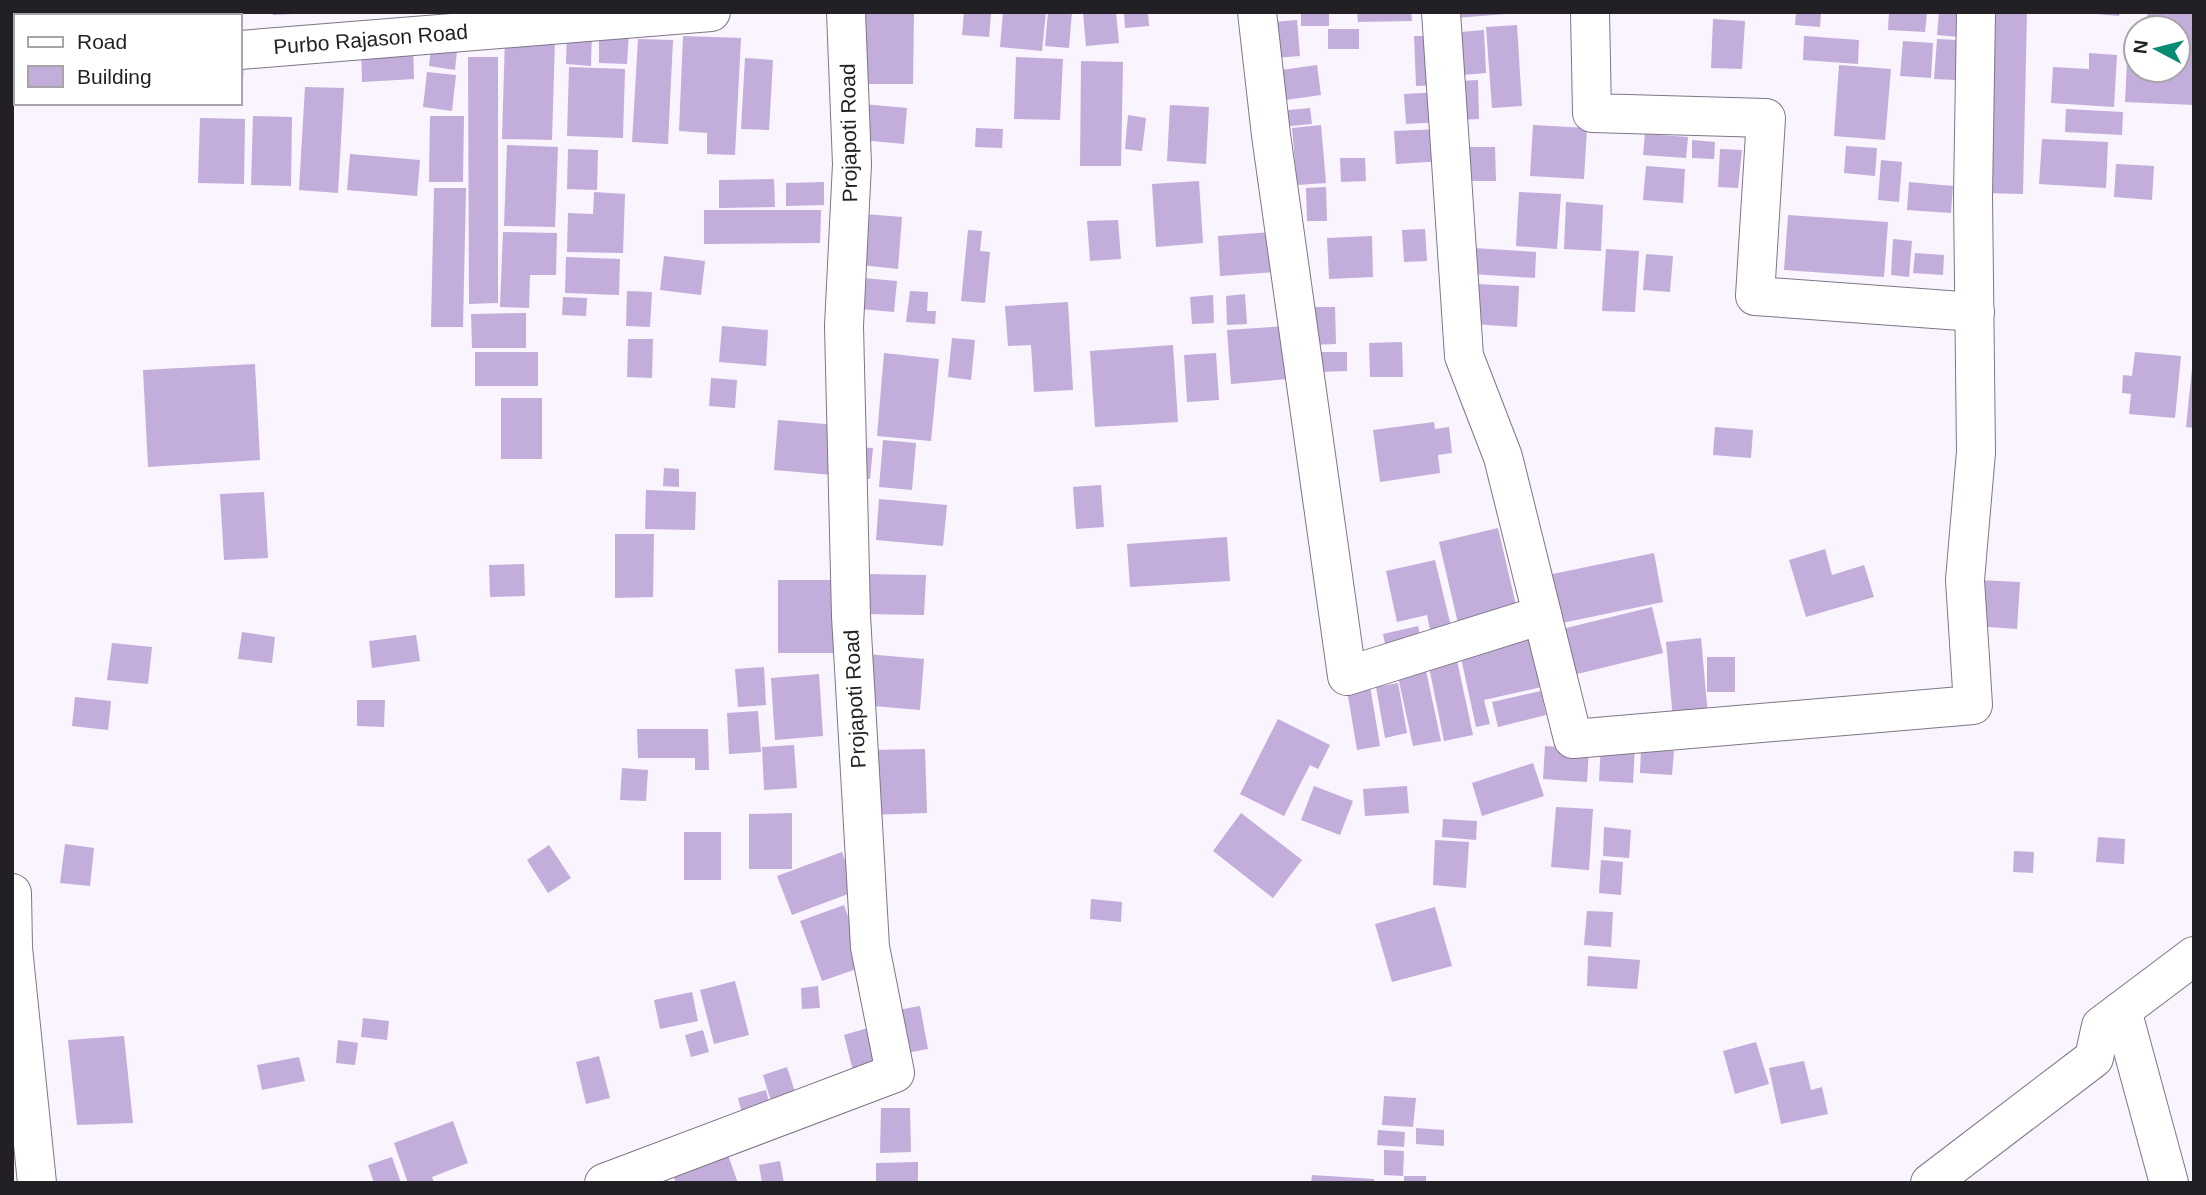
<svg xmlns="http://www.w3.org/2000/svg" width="2206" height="1195" viewBox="0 0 2206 1195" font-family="Helvetica,sans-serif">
<rect width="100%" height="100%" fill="#f9f4fe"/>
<g fill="#c3adda">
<path d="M273 12H293V14L273 15Z"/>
<path d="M863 12H914L913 84H862Z"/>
<path d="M964 12 991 14 989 37 962 35Z"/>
<path d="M1003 12H1046L1042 51 1000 47Z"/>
<path d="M1048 12H1072L1069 48 1045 46Z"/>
<path d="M1083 12H1116L1119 43 1086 46Z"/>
<path d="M1124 12H1148L1149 26 1125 28Z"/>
<rect x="1301" y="12" width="28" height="14"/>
<path d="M1357 12H1411L1412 21 1358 22Z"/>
<path d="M1456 12H1506V14L1456 18Z"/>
<path d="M1796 12H1821L1820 27 1795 25Z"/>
<path d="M1889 12H1927L1925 32 1888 30Z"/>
<path d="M1939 12H1961L1959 37 1937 35Z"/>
<path d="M1985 12H2027L2023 194 1981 193Z"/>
<path d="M2096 12H2120L2119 16 2096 14Z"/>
<path d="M2148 12H2194V105L2125 102 2127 60 2136 61V70H2178V28H2162L2163 20 2147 19Z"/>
<path d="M1713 19 1745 21 1742 69 1711 68Z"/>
<path d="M1297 20 1300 56 1276 58 1273 22Z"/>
<path d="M1517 25 1522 106 1492 108 1486 27Z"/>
<rect x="1328" y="29" width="31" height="20"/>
<path d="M567 30H592L591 66 566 64Z"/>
<path d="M599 30 629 31 627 64 599 63Z"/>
<path d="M1484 30 1486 73 1451 76 1449 33Z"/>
<path d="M683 36 741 38 735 155 707 154V133L679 131Z"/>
<path d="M1414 36H1440L1441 85 1416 86Z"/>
<path d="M1804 36 1859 40 1858 64 1803 60Z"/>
<path d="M505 37 555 38 552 140 502 139Z"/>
<path d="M432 39 458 42 455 70 429 66Z"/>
<path d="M638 39 673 40 668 144 632 142Z"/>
<path d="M1937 39 1958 40 1956 80 1934 79Z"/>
<path d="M1903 41 1933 43 1931 78 1900 76Z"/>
<path d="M413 43 414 79 362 82 361 45Z"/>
<path d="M2089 53 2117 55 2114 107 2051 103 2053 67 2089 69Z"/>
<path d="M468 57H498V303L469 304Z"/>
<path d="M1016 57 1063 59 1060 120 1014 119Z"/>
<path d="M745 58 773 60 769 130 741 129Z"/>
<path d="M240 60H244L242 104H240Z"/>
<path d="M1081 61 1123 62 1121 166H1080Z"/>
<path d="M1317 65 1321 95 1278 101 1274 71Z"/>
<path d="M1839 65 1891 69 1885 140 1834 136Z"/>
<path d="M569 67 625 69 623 138 567 136Z"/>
<path d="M427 72 456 75 452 111 423 107Z"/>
<path d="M1478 80 1479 119 1458 120 1457 81Z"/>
<path d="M305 87 344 88 338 193 299 190Z"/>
<path d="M1440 92 1442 122 1406 124 1404 94Z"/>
<path d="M863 104 907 108 904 144 861 140Z"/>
<path d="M1170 105 1209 107 1206 164 1167 161Z"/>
<path d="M1310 108 1312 124 1280 127 1278 111Z"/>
<path d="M2066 109 2123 112 2122 135 2065 132Z"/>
<path d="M1128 115 1146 118 1142 151 1125 149Z"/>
<path d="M253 116 292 117 291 186 251 185Z"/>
<path d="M430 116H464L463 182H429Z"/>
<path d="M200 118 245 119 244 184 198 183Z"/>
<path d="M1321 125 1326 183 1297 185 1292 128Z"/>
<path d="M1533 125 1587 128 1584 179 1530 176Z"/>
<path d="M976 128 1003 129 1002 148 975 147Z"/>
<path d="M1442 129 1444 161 1396 164 1394 131Z"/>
<path d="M1645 134 1688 137 1686 158 1643 155Z"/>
<path d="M2042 139 2108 142 2106 188 2039 184Z"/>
<path d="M1692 140 1715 142 1714 159 1692 158Z"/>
<path d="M507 145 558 147 555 227 504 226Z"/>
<path d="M1846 146 1877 148 1875 176 1844 173Z"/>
<path d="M1463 147H1495L1496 181H1464Z"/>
<path d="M568 149 598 150 597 190 567 189Z"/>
<path d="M1720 149 1742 150 1738 188 1718 187Z"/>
<path d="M350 154 420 160 417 196 347 190Z"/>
<path d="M1340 158H1365L1366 181 1341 182Z"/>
<path d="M1881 160 1902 162 1899 202 1878 200Z"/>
<path d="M2116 164 2154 166 2152 200 2114 197Z"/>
<path d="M1646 166 1685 169 1683 203 1643 200Z"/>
<path d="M774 179 775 207 719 208V180Z"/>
<path d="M1199 181 1203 243 1156 247 1152 184Z"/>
<path d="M824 182V205L786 206V183Z"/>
<path d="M1909 182 1953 186 1951 213 1907 210Z"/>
<path d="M1326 187 1327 221H1307L1306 188Z"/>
<path d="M434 188H466L463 327H431Z"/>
<path d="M594 192 625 194 623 253 567 252 568 213 593 214Z"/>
<path d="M1519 192 1561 194 1557 249 1516 246Z"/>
<path d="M1566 202 1603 205 1601 251 1564 249Z"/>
<path d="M704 210H821L820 243 704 244Z"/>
<path d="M865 214 902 217 898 269 861 265Z"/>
<path d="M1788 215 1888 222 1884 277 1784 270Z"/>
<path d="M1118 220 1121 259 1090 261 1087 221Z"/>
<path d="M1425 229 1427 261 1404 262 1402 230Z"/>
<path d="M968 230 982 231 980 251 990 252 985 303 961 301Z"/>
<path d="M503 232 557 233 556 275H530L529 308 500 307Z"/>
<path d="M1272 232 1275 272 1220 276 1218 236Z"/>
<path d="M1372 236 1373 277 1329 279 1327 238Z"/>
<path d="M1893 239 1912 241 1909 277 1891 275Z"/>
<path d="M1473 248 1536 252 1535 278 1472 274Z"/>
<path d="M1606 249 1639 251 1635 312 1602 311Z"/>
<path d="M1915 253 1944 255 1943 275 1913 273Z"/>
<path d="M1646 254 1673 256 1670 292 1643 290Z"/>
<path d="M664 256 705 261 701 295 660 290Z"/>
<path d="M566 257 620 259 619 295 565 293Z"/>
<path d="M863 278 897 281 894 312 860 309Z"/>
<path d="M1475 284 1519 286 1517 327 1473 324Z"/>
<path d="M627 291 652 292 650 327 626 326Z"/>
<path d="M910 291 928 292 927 311H936L935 324 906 322Z"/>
<path d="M1245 294 1247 324 1227 325 1226 296Z"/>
<path d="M1213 295 1214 323 1192 324 1190 297Z"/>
<path d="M563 297 587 298 586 316 562 315Z"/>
<path d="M1068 302 1073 390 1034 392 1031 345 1008 346 1005 306Z"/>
<path d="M1308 307H1335L1336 344 1309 345Z"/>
<path d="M526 313V348H472L471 314Z"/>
<path d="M722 326 768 330 766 366 719 362Z"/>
<path d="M1285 326 1288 379 1231 384 1227 330Z"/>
<path d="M952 338 975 340 971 380 948 377Z"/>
<path d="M628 339H653L652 378 627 377Z"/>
<path d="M1402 342 1403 377H1370L1369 343Z"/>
<path d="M1173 345 1178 422 1095 427 1090 351Z"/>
<rect x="475" y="352" width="63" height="34"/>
<path d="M1319 352H1347V371L1320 372Z"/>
<path d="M2135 352 2181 356 2175 418 2129 414 2131 394 2122 393 2123 375 2132 376Z"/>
<path d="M884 353 939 359 931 441 877 436Z"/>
<path d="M1216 353 1219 400 1187 402 1184 355Z"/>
<path d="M255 364 260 460 148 467 143 370Z"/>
<path d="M2192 368 2194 369V428L2186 427Z"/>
<path d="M711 378 737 380 735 408 709 406Z"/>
<rect x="501" y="398" width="41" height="61"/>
<path d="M778 420 837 425 833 475 774 470Z"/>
<path d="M1434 422 1435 429 1449 427 1452 453 1438 455 1440 473 1380 482 1373 430Z"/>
<path d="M1715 427 1753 430 1751 458 1713 455Z"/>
<path d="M883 440 916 443 912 490 879 487Z"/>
<path d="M856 447 873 448 870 479 853 478Z"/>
<path d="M664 468 679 469V487L663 486Z"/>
<path d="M1101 485 1104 527 1076 529 1073 487Z"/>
<path d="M646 490 696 492 695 530 645 529Z"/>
<path d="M264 492 268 558 224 560 220 494Z"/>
<path d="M879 499 947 505 943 546 876 540Z"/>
<path d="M1498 528 1519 618 1460 632 1439 542Z"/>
<path d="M615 534H654L653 597 615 598Z"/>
<path d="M1227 537 1230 581 1130 587 1127 544Z"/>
<path d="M1825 549 1832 575 1864 565 1874 597 1806 617 1789 560Z"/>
<path d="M1654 553 1663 602 1552 625 1543 576Z"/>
<path d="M1435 560 1454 639 1433 644 1427 615 1397 622 1386 571Z"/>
<path d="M524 564 525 596 490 597 489 565Z"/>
<path d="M864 574 926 575 924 615 863 614Z"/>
<path d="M778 580H839L838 653H778Z"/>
<path d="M1977 580 2020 582 2017 629 1974 626Z"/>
<path d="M1652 607 1663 653 1565 677 1554 631Z"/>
<path d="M1418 626 1423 650 1388 658 1383 634Z"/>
<path d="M1532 627 1546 686 1484 700 1490 724 1476 727 1458 644Z"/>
<path d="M242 632 275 637 272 663 238 659Z"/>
<path d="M416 635 420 661 372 668 369 641Z"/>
<path d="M1701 638 1708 716 1673 719 1666 642Z"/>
<path d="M112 643 152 647 148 684 107 680Z"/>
<path d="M866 654 924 659 920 710 862 705Z"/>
<path d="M1456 656 1473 735 1444 741 1428 662Z"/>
<rect x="1707" y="657" width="28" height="35"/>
<path d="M1425 666 1441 741 1413 746 1397 672Z"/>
<path d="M764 667 766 705 738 707 735 669Z"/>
<path d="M819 674 823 736 775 740 771 678Z"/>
<path d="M1398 683 1407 733 1385 738 1376 687Z"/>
<path d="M1370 686 1380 746 1357 750 1347 690Z"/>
<path d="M1541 691 1546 715 1498 727 1492 702Z"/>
<path d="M75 697 111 701 108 730 72 726Z"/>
<path d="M357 700H385L384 727 357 726Z"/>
<path d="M758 711 761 752 729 754 727 713Z"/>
<path d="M1278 719 1330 745 1318 769 1310 765 1284 816 1240 794Z"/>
<path d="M637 729H708L709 770H695V758H638Z"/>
<path d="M1601 743 1635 746 1633 783 1599 781Z"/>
<path d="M794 745 797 788 764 790 762 747Z"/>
<path d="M1545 746 1589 749 1587 782 1543 779Z"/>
<path d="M925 749 927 813 872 815 870 750Z"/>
<path d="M1641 749 1674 751 1672 775 1640 773Z"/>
<path d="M1533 763 1544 796 1482 816 1472 783Z"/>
<path d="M622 768 648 770 646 801 620 800Z"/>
<path d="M1314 786 1353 801 1340 835 1301 820Z"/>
<path d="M1407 786 1409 813 1365 816 1363 789Z"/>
<path d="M1556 807 1593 809 1589 870 1551 867Z"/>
<path d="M792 813V869H749V814Z"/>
<path d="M1241 813 1302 860 1273 898 1213 851Z"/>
<path d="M1443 819 1477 821 1476 840 1442 837Z"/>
<path d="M1604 827 1631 830 1629 858 1603 856Z"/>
<rect x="684" y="832" width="37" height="48"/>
<path d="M2098 837 2125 839 2124 864 2096 862Z"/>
<path d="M1435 840 1469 842 1466 888 1433 885Z"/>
<path d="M65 844 94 848 90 886 60 883Z"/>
<path d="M549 845 571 878 548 893 527 860Z"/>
<path d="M2014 851 2034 852 2033 873 2013 872Z"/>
<path d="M842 852 856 891 792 915 777 876Z"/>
<path d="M1601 860 1623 862 1621 895 1599 893Z"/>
<path d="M1091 899 1122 902 1121 922 1090 919Z"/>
<path d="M844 905 865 966 822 981 800 921Z"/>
<path d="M1435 907 1452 966 1392 982 1375 924Z"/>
<path d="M1587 911 1613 912 1611 947 1584 945Z"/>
<path d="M1588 956 1640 960 1637 989 1587 986Z"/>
<path d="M735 981 749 1035 714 1044 700 990Z"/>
<path d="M818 986 820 1008 802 1009 801 988Z"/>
<path d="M692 992 698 1021 660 1029 654 1000Z"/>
<path d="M920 1006 928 1049 895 1055 887 1012Z"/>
<path d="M363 1018 389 1021 387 1040 361 1037Z"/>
<path d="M871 1027 881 1063 853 1071 844 1035Z"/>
<path d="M703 1030 709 1052 691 1057 685 1035Z"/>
<path d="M124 1036 133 1123 77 1125 68 1040Z"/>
<path d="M338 1040 358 1043 355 1065 336 1063Z"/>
<path d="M1756 1042 1769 1084 1735 1094 1723 1051Z"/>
<path d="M599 1056 610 1098 586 1104 576 1062Z"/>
<path d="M299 1057 305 1081 262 1090 257 1065Z"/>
<path d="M1804 1061 1811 1090 1822 1087 1828 1114 1781 1124 1769 1068Z"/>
<path d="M787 1067 798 1101 773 1108 763 1075Z"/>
<path d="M766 1090 771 1110 743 1117 738 1098Z"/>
<path d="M1384 1096 1416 1098 1413 1127 1382 1125Z"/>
<path d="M881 1108H910L911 1152 880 1153Z"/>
<path d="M453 1121 468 1163 432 1177 434 1183H408L394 1143Z"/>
<path d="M1416 1128 1444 1130V1146L1416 1144Z"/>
<path d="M1378 1130 1405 1132 1404 1147 1377 1145Z"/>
<path d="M724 1144 738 1183H676L669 1164Z"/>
<path d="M1384 1150 1404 1151 1403 1176 1384 1175Z"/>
<path d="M392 1157 401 1183H374L368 1165Z"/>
<path d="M780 1161 784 1183H762L759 1165Z"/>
<path d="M918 1162V1183H876V1163Z"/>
<path d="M1312 1175 1374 1179V1183H1311Z"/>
<rect x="1404" y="1176" width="22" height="7"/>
</g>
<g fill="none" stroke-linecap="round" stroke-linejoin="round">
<g stroke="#7e7686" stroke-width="40">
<g id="minor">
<path d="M132 12 133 16"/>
<path d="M1257 12 1271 135 1347 676 1542 615"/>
<path d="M1441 12 1464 356 1503 457 1573 739 1973 705 1965 580 1976 452 1973 196 1976 12"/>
<path d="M1590 12 1592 113 1766 118 1755 296 1975 312"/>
<path id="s1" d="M240 50 711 12"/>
<path d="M12 66H16"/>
<path d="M12 893 13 948 37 1183"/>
<path d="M2122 1010 2169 1183"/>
<path d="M604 1183 895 1073 870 947 851 616 844 326 852 164 846 12"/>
<path d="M1930 1183 2094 1058 2101 1026 2194 956"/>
</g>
</g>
<use href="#minor" stroke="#fff" stroke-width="38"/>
</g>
<g text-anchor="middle" stroke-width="5" stroke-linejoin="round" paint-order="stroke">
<g font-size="21" fill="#221f25" stroke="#fff">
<text dy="7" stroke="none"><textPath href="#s1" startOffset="131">Purbo Rajason Road</textPath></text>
<text transform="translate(849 133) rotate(-91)" y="7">Projapoti Road</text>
<text transform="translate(855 699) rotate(-93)" y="7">Projapoti Road</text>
</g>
</g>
<rect width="2206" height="1195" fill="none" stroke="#221f25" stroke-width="28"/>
<rect x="14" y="14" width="228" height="91" fill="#ffffff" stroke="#a7a5a8" stroke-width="2"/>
<rect x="28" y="37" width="35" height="10" fill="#ffffff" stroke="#a7a5a8" stroke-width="2"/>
<text x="77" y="49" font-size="21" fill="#221f25">Road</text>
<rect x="28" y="66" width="35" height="21" fill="#c3adda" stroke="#a7a5a8" stroke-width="2"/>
<text x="77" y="84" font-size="21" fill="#221f25">Building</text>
<g transform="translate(2157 49) rotate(277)"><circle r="33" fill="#ffffff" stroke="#a7a5a8" stroke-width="2"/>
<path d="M0-5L12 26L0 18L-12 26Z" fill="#058c72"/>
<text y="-10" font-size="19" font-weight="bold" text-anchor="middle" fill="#221f25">N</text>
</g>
</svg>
